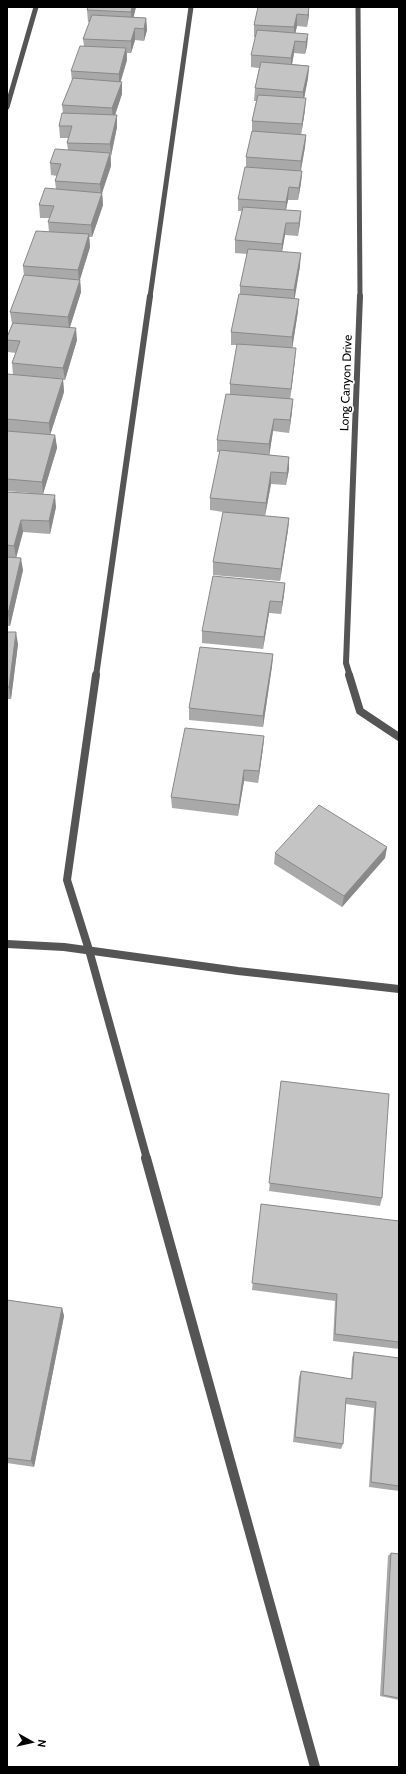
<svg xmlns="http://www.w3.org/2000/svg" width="406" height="1774" viewBox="0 0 406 1774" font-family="Cabin,sans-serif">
<rect width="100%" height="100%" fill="#fff"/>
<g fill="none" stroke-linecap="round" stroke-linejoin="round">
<path stroke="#555" stroke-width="5" d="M150 297 191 7"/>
<path stroke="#555" stroke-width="6" d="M96 676 150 296"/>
<g stroke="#555" stroke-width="8">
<path d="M96 675 67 880 89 950 147 1159"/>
<path d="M7 944 64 947 238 971 399 989"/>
</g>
<path stroke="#555" stroke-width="10" d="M146 1158 315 1767"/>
<g stroke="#555" stroke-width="5">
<path d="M358 7 360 297"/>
<path d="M7 107 36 7"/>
</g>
<path stroke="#555" stroke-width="6" d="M350 676 346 663 360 296"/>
<path stroke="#555" stroke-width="8" d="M349 675 360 711 399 737"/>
</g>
<g fill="#a9a9a9">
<path d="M88 7H136L133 17 146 18 147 30 144 41 135 40 131 53H127V60L121 81 122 94 115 115 117 127 111 156V166L102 193 103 205 92 237H89L90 247 80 280 81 292 70 327 77 340 65 380H63L64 392 50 435H55L57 448 43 494 56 507 50 534 23 532 16 558 23 570 10 626H7V492L41 494 7 491V374L13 375 12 363 16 353 8 352 7 337 12 324 10 312 24 276 23 266 49 232 48 222 50 218H40L39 205 56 189 55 181 57 176 51 175 50 163 68 150 67 143 68 138H60L59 126 63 113 62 105 72 82 71 71 84 46 83 39 90 22H88L87 10Z"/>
<path d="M258 7 309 15 307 27 297 26 295 33 308 34 307 46 305 54 294 53 292 64 309 66 308 78 304 98 305 110 301 134 306 135 305 147 301 171H302L301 183 298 200H288L286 210 301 211 300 223 298 236 285 235 282 252 300 266 294 299 298 311 292 348 295 360 290 399 292 412 289 433 273 431 269 455 289 457V469L286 485 271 484 265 516 289 518 288 530 280 581 213 575V562L223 512 210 510V498L220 452H217V440L230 394V384L237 345H231V332L240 294V286L247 254 235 253V240L242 211H238V199L246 167V157L252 133V121L256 101H254L255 88 259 68 251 67V55L256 37H254V25Z"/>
<path d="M285 583 284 595 281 614 269 613 263 649 202 643V631Z"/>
<path d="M7 632 18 644 11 699H7Z"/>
<path d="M273 654 272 666 263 727 189 720V708Z"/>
<path d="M264 736 263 748 258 783 244 781 238 816 172 808 171 797Z"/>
<path d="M387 847 385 858 342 907 274 864 275 853Z"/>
<path d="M281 1081 382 1198 380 1206 269 1191Z"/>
<path d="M261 1204 399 1221V1349L333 1341 335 1301 252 1290Z"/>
<path d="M7 1300 62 1308 64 1316 34 1467 7 1463Z"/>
<path d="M354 1352 399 1358V1491L369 1487 374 1408 346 1404 343 1444 341 1449 293 1442 299 1377 301 1371 351 1379 352 1358Z"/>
<path d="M391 1553 399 1554V1700L380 1696 388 1556Z"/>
</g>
<g fill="#898989">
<path d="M132 7H136L132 24 131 12Z"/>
<path d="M309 7V15L307 27 308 15Z"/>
<path d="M297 14V26L294 39V27Z"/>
<path d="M146 18 147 30 144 41V29Z"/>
<path d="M135 28V40L131 53V41Z"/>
<path d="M308 34 307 46 305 54 306 42Z"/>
<path d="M295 41 294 53 291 70V58Z"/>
<path d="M126 48 127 60 119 86V74Z"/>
<path d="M309 66 308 78 303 104V92Z"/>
<path d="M122 82V94L113 121 112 108Z"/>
<path d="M306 98 305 110 301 136 302 124Z"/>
<path d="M117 115V127L111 156 110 144Z"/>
<path d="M306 135 305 147 300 173 301 161Z"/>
<path d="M110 153 111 166 101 196 100 184Z"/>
<path d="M302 171 301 183 298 200 299 188Z"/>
<path d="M289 187 288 200 285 214 286 202Z"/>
<path d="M102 193 103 205 92 237 91 225Z"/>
<path d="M301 211 300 223 298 236 299 223Z"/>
<path d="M286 223 285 235 281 257 282 244Z"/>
<path d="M89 234 90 247 79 282 78 270Z"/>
<path d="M301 253 300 266 294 303V290Z"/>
<path d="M80 280 81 292 69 330 68 317Z"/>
<path d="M299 299 298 311 292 350V337Z"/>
<path d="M76 328 77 340 65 380 63 368Z"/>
<path d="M296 348 295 360 290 401 291 389Z"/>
<path d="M63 379 64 392 50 435 49 423Z"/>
<path d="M293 399 292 412 289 433 290 420Z"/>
<path d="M274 419 273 431 269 457V444Z"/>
<path d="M55 435 57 448 43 494 42 482Z"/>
<path d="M289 457V469L286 485 287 473Z"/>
<path d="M271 472V484L265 516 266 503Z"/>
<path d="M55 495 56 507 50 534 49 521Z"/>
<path d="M289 518 288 530 280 581 281 569Z"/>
<path d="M21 520 23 532 16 558 14 546Z"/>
<path d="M21 558 23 570 10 626 8 614Z"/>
<path d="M285 583 284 595 281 614 282 602Z"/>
<path d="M270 601 269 613 263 649 264 637Z"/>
<path d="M16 632 18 644 11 699 9 687Z"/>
<path d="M273 654 272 666 263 727V716Z"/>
<path d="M264 736 263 748 258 783 259 771Z"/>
<path d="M7 761 8 768 7 769Z"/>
<path d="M244 770V781L238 816 239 805Z"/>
<path d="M387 847 385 858 342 907 344 896Z"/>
<path d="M62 1308 64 1316 34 1467 31 1461Z"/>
</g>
<g fill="#c4c4c4" stroke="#898989">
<path d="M88 7H132L131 12 87 10Z"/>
<path d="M258 7H309L308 15 297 14 294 27 254 25Z"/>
<path d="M92 15 146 18 144 29 135 28 131 41 83 39Z"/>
<path d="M257 30 308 34 306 42 295 41 291 58 251 55Z"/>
<path d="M80 46 126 48 119 74 71 71Z"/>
<path d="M261 62 309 66 303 92 255 88Z"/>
<path d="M73 78 122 82 112 108 62 105Z"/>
<path d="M258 95 306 98 302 124 252 121Z"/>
<path d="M62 113 117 115 110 144 67 143 72 126H59Z"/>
<path d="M252 131 306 135 301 161 246 157Z"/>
<path d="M55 149 110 153 100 184 55 181 61 164 50 163Z"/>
<path d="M245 167 302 171 299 188 289 187 286 202 238 199Z"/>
<path d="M45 188 102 193 91 225 48 222 54 206 39 205Z"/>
<path d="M243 207 301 211 299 223H286L282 244 235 240Z"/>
<path d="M36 231 89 234 78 270 23 266Z"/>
<path d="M248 249 301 253 294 290 240 286Z"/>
<path d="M24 275 80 280 68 317 10 312Z"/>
<path d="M239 294 299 299 292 337 231 332Z"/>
<path d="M13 323 76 328 63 368 12 363 20 341 7 340V337Z"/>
<path d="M237 344 296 348 291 389 230 384Z"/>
<path d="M7 374 63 379 49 423 7 419Z"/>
<path d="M226 394 293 399 290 420 274 419 269 444 217 440Z"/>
<path d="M7 431 55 435 42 482 7 479Z"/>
<path d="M220 450 289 457 287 473 271 472 266 503 210 498Z"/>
<path d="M7 492 55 495 49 521 21 520 14 546 7 545Z"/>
<path d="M223 512 289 518 281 569 213 562Z"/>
<path d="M7 557 21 558 8 614H7Z"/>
<path d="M213 576 285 583 282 602 270 601 264 637 202 631Z"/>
<path d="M7 632H16L9 687H7Z"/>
<path d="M200 647 273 654 263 716 189 708Z"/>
<path d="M185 728 264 736 259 771 244 770 239 805 171 797Z"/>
<path d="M319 805 387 847 344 896 275 853Z"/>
<path d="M281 1081 389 1094 382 1198 269 1183Z"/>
<path d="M261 1204 399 1221V1342L335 1334 337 1294 252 1283Z"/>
<path d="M7 1300 62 1308 31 1461 7 1458Z"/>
<path d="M354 1352 399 1358V1486L371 1482 376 1402 346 1398 343 1444 295 1437 301 1371 352 1379Z"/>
<path d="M391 1553 399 1554V1698L383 1695Z"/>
</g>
<g text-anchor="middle" stroke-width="3.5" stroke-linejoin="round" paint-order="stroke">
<g font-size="12" fill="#000" stroke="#fff">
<text transform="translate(346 383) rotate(-88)" y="4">Long Canyon Drive</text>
</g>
</g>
<rect width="406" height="1774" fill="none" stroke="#000000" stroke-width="16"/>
<g transform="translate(32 1742) rotate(98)" stroke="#ffffff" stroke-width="3" paint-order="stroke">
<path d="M0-3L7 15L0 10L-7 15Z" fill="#000000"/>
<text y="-6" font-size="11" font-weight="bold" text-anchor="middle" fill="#000000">N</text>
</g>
</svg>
